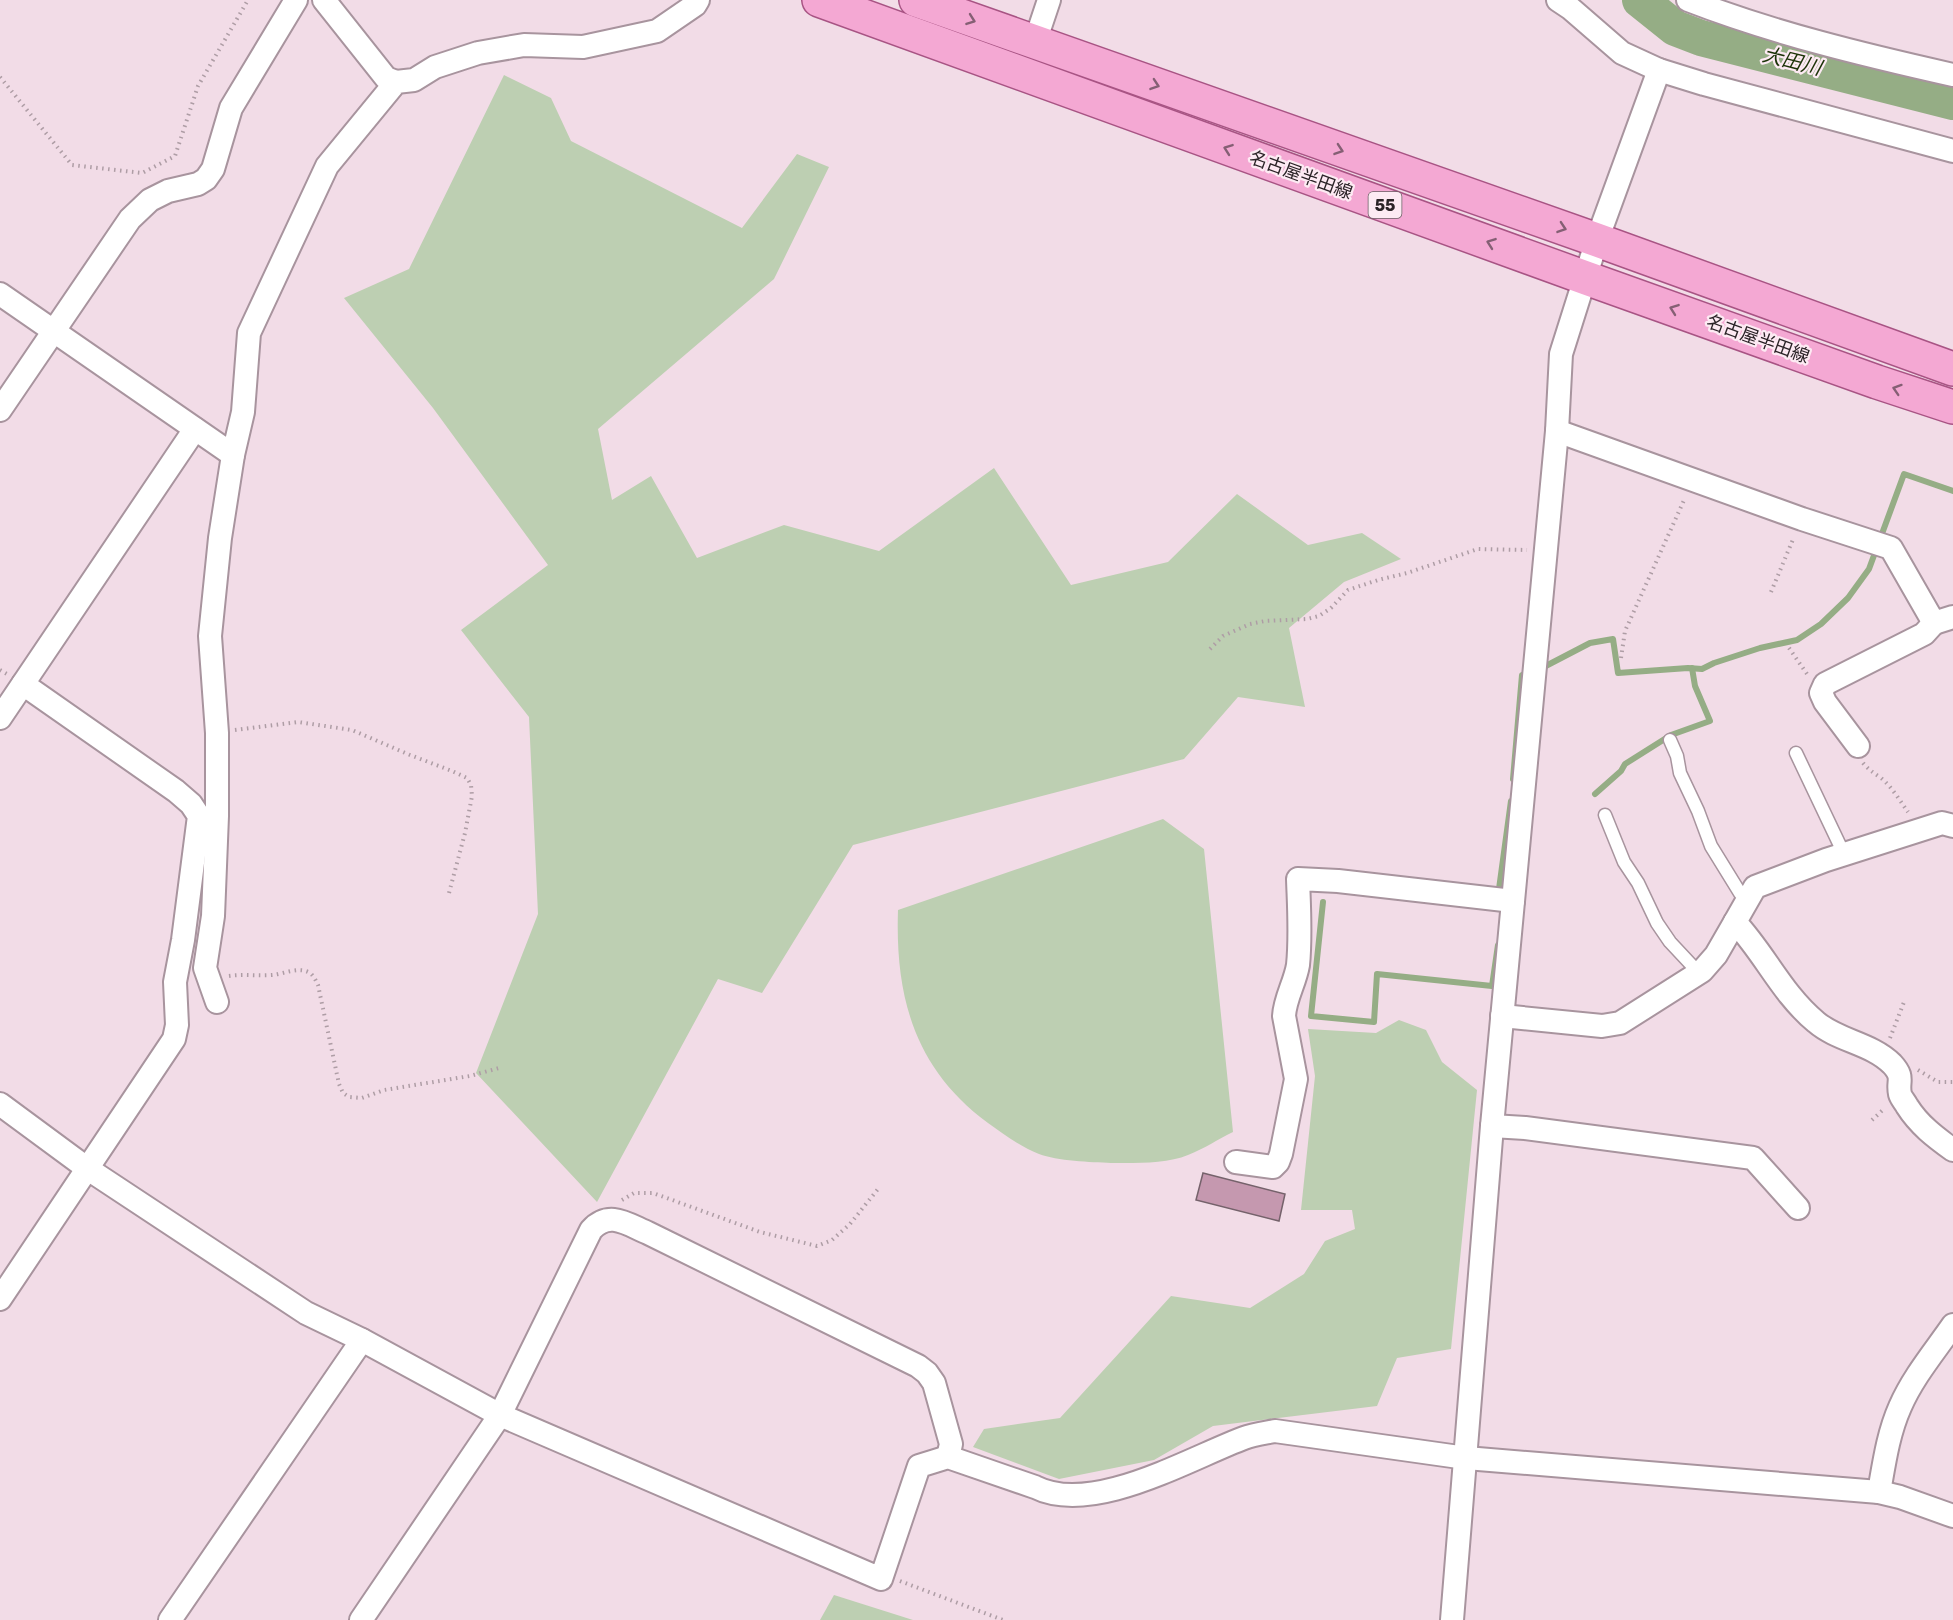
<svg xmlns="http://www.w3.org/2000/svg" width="1953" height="1620" viewBox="0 0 1953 1620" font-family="Rubik,'Noto Sans JP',sans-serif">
<rect width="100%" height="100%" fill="#f2dce7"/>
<g fill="#bdcfb2">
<path d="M504 75 551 98 571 141 742 228 797 154 829 167 774 279 598 429 612 500 651 476 697 558 784 525 879 551 994 468 1071 585 1168 562 1237 494 1308 545 1362 533 1401 559 1344 582 1289 628 1305 707 1238 697 1184 759 853 845 762 993 718 979 597 1202 476 1073 538 914 529 717 461 630 548 565 433 408 344 298 409 269Z"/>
<path d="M1163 819 1204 849 1233 1132C1218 1139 1204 1149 1188 1155 1167 1164 1135 1163 1111 1163 1091 1162 1057 1161 1039 1154 1021 1147 1003 1134 988 1123 915 1069 895 998 898 910Z"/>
<path d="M1399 1020 1426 1030 1442 1062 1477 1090 1451 1349 1397 1358 1377 1406 1213 1426 1154 1460 1059 1479 973 1447 984 1429 1060 1418 1171 1296 1250 1308 1304 1274 1325 1241 1355 1229 1352 1210H1301L1315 1076 1308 1029 1376 1033Z"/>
<path d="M834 1595 913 1620H820Z"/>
</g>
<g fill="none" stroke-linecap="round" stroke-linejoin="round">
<g stroke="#95ad85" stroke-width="6">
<path d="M1540 669 1590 643 1613 639 1618 673 1688 668 1702 669 1714 663 1760 648 1797 640 1821 624 1848 598 1869 569 1904 474 1953 491"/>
<path d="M1513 779 1522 675 1530 672"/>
<path d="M1595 794 1621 771 1625 764 1671 735 1710 721 1695 686 1692 668"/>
<path d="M1499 889 1511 801"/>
<path d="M1323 902 1311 1016 1374 1022 1377 974 1492 986 1498 945"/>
</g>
<path stroke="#95ad85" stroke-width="36" d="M1640 0 1675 28 1701 38 1953 102"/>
</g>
<path fill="#c598af" stroke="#75626b" stroke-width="1.5" d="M1203 1173 1285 1194 1279 1221 1196 1200Z"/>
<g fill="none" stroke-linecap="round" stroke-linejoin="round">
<g stroke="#a8949e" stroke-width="15">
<g id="lane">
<path d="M1670 740 1677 756 1680 773 1698 811 1711 846 1740 893 1749 898"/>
<path d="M1796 753 1844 854"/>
<path d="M1605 815 1624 862 1638 883 1657 923 1670 942 1699 973"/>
</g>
</g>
<g stroke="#a8949e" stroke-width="26">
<g id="street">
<path d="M324 0 386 78 396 82"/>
<path d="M1558 0 1570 8 1622 53 1659 70 1704 84 1953 151"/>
<path d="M1688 0C1773 33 1864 55 1953 75"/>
<path d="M1035 42 1049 0"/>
<path d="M0 294 233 455"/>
<path d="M0 410 130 219 150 200 168 191 198 184 206 179 213 169 231 108 296 0"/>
<path d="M1557 431 1802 519 1891 548 1934 623 1953 617"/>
<path d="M0 718 195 429"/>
<path d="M1858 746 1825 702 1821 693 1825 684 1924 634 1934 623"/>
<path d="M1953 826 1942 823 1826 860 1755 887 1735 922C1765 954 1782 994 1816 1022 1838 1041 1871 1043 1892 1064 1905 1078 1897 1081 1900 1094 1901 1098 1905 1102 1907 1106 1919 1125 1935 1137 1953 1150"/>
<path d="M217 1002 205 968 213 916 217 816V733L210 636 220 538 233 455 243 412 249 333 327 166 396 82 414 80 435 67 478 53 524 45 583 47 657 31 695 5 698 0"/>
<path d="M1502 1016 1602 1026 1620 1023 1702 971 1716 955 1735 922"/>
<path d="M0 1104 88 1169 306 1313 362 1340 500 1415 881 1579 919 1466 948 1457 1035 1487C1092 1516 1188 1459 1244 1438 1254 1434 1265 1433 1275 1431L1466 1458 1879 1492 1900 1497 1953 1516"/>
<path d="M1492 1126 1525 1128 1753 1158 1798 1208"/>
<path d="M1236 1162 1273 1167 1278 1162 1281 1154 1296 1079 1284 1016C1285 998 1295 983 1298 965 1301 936 1299 908 1298 879L1338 881 1513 901"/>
<path d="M0 1299 174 1039 177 1025 175 982 183 940 199 816 191 804 176 791 23 684"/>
<path d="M1879 1492C1884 1464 1888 1434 1900 1407 1913 1377 1935 1351 1953 1325"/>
<path d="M170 1620 362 1340"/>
<path d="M361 1620 500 1415 591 1230C609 1210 627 1224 648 1233L918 1366 927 1373 934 1383 951 1444 948 1457"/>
<path d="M1452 1620 1492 1126 1557 431 1561 354 1597 240 1659 70"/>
</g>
</g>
<g stroke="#a85484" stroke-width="36">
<g id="primary">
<path d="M819 0 1586 278 1877 382 1953 407"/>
<path d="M916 0 1597 240 1953 369"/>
</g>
</g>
<g stroke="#ae9da5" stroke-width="4" stroke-dasharray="1.5 4.5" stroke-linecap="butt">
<path d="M0 77 72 165 142 173 175 156 198 86 248 0"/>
<path d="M1771 592 1794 537"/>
<path d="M1789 648 1807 674"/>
<path d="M1210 649 1223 636 1250 624 1265 621 1307 619 1319 616 1331 608 1348 590 1378 580 1407 573 1478 549 1527 550"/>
<path d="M1621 658 1625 631 1685 498"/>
<path d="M0 670 7 674"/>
<path d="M235 730 298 722 352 730 410 755 452 771 467 778 471 785 472 796 465 833 449 893"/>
<path d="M1863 763C1869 770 1874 773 1881 778 1892 787 1900 801 1908 812"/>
<path d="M229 976C243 974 257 976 272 975 284 974 299 966 310 973 314 976 316 981 318 985L339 1084 343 1093 349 1097 362 1098 384 1090 470 1076 499 1068"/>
<path d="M1890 1038 1904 1002"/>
<path d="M1918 1070 1938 1082H1953"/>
<path d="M1872 1120 1885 1108"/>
<path d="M622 1200 634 1193H653L760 1232 817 1246 832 1240 850 1224 878 1189"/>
<path d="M900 1581 1003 1620"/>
</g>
<use href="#lane" stroke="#fff" stroke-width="12"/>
<use href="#street" stroke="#fff" stroke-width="22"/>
<use href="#primary" stroke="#f4a8d3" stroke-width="33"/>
</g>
<defs><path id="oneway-chevron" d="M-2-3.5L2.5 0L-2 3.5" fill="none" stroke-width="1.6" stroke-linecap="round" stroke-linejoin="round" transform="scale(1.5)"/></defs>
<g stroke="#855f74">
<use href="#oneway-chevron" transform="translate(971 20) rotate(20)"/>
<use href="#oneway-chevron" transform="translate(1155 85) rotate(19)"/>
<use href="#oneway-chevron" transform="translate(1228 149) rotate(-160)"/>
<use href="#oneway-chevron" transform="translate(1339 150) rotate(19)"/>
<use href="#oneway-chevron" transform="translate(1562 228) rotate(19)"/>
<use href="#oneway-chevron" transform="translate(1491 243) rotate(-160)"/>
<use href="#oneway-chevron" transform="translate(1674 309) rotate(-160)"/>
<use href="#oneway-chevron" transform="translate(1897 389) rotate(-162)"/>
</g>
<g text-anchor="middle" stroke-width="4.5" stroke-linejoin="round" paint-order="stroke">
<rect fill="#fdeaf3" stroke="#6a5f64" stroke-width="1.5" x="1368.5" y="192" width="33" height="26" rx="4.5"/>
<g font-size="16" font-weight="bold" fill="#2b2327">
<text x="1385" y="211">55</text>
</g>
<g font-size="18" fill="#2b2327" stroke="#fdeaf3">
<text transform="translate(1301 175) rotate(20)" y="6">名古屋半田線</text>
<text transform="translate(1758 339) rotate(20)" y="6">名古屋半田線</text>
</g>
<g font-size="20" font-style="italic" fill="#1c3307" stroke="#fdeaf3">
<text transform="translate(1792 61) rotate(14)" y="7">大田川</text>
</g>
</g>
</svg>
